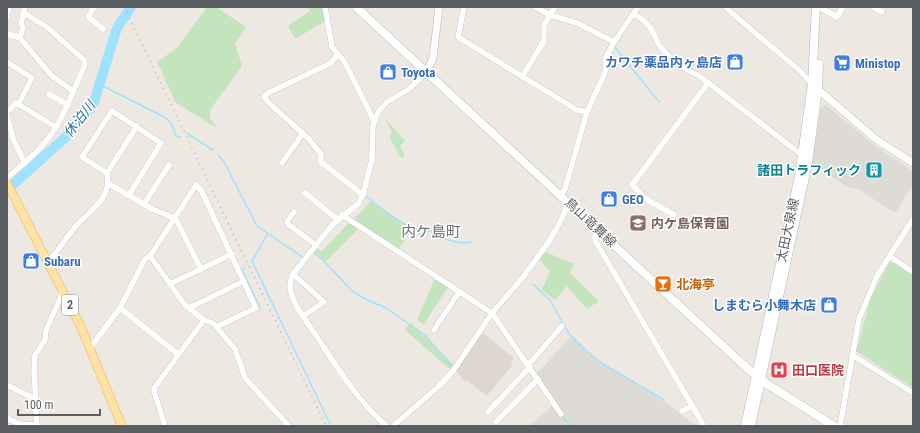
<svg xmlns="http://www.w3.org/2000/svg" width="920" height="433" viewBox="0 0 920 433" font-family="'Roboto Condensed','Noto Sans JP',sans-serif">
<rect width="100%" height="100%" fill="#ede8e1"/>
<g fill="#dedad6">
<path d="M826 105 874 145 913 171V185L895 213 858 189 848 187 812 164 821 106Z"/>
<path d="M571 337 586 351 606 366 671 406 696 426H529L553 405 561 417 564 415 537 373Z"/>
</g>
<path fill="#ddd7cf" d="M483 333 514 358 511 362 513 364 487 396 467 380 465 382 457 372V369Z"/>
<g fill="#c3e4bd">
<path d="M207 7H216L246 27 235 44 242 66 210 110V118L217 128 176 103 157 62 177 48Z"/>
<path d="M307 7H322L325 16V21L295 39 288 26 310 11Z"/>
<path d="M384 117 405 141 400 146 405 156 401 158 390 138 392 132Z"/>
<path d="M371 201 387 214 411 230 398 250 353 220Z"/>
<path d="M349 223 358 229 326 261 314 252 317 248 321 252Z"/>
<path d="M543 251 574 264 570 273 599 301 587 309 567 286 555 300 542 290 550 271 538 258Z"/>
<path d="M893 262 913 275V388L856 351 871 298 889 263Z"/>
<path d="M435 278 448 287 424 324 417 320Z"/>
<path d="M410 323 453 364 450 369 405 330Z"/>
</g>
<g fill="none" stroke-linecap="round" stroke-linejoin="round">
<g stroke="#9fe2fe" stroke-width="1.5">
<path d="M614 46 659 102"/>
<path d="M99 84 166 118 171 123 176 136 181 137"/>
<path d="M188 134 213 150"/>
<path d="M219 156 224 162 257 226 304 258"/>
<path d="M365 195 387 213 420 234 430 231C443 238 455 245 471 242"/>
<path d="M267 235 252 261 331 426"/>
<path d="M313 252 322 259 352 291 367 300 386 308 425 335 451 366"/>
<path d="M245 268 242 270 260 308"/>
<path d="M533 284 550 300 569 334 588 352 603 364 664 400"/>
<path d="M563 417 570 426"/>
</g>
<path stroke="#9fe2fe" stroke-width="10" d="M7 190 67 136 93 105 117 28 131 7"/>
<g stroke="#b2b5b9" stroke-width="6">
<g id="minor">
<path d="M94 7 88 17 103 29"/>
<path d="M325 7 332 47 344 61 374 121"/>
<path d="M464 7 458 37 577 110 587 112"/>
<path d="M535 7 550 15 577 23 614 42"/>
<path d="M725 7 800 71 812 84"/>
<path d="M873 7 882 12"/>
<path d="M821 8 837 17 843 7"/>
<path d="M633 14C637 16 643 19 646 23 651 28 655 35 657 41 662 54 686 71 698 75L798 152 806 154"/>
<path d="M7 17 9 7"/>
<path d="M7 34 20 38 52 76 73 91"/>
<path d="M20 38 23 28 21 24 25 7"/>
<path d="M338 54 331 63 268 93 264 97 270 104 308 138 321 154V162L363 195"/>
<path d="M7 62 32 78 18 105"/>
<path d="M522 77 544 41V25L555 7"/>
<path d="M49 94 68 105"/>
<path d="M7 112 16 103 56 127"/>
<path d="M7 116 14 141 25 163"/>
<path d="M282 163 303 133"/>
<path d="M107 173 137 126"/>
<path d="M7 178C23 164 43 148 55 129 67 109 75 86 85 65L84 60 48 28 24 13"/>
<path d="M109 184 152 209 174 218 178 223 201 269"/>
<path d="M305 193 337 219"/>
<path d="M561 195 565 189 587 112 605 73 606 57 614 42 638 7"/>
<path d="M144 204 169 165"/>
<path d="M294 212 287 222 289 225 316 245"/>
<path d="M342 215 492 313 561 414"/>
<path d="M674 215 646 199 632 185 708 83"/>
<path d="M599 230 594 237 596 242 704 426"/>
<path d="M150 256 185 305 204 320 213 323 235 349 245 378 289 426"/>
<path d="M889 256 913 272"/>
<path d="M47 263C58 251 66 238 76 226 91 209 112 199 107 173L82 157 112 111 161 143 129 195"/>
<path d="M293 274 324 302 303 316"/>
<path d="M170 284 232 254"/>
<path d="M120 308 178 354"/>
<path d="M189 308 244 281"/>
<path d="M434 330 459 292"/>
<path d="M90 348 120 308 145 259 150 256 196 185 201 190 256 308 216 327"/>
<path d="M852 355 913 393"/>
<path d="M529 364 562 326"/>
<path d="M7 385 31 397H35"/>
<path d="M682 411 692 406"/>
<path d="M488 412 530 367"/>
<path d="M7 418 19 424 37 425"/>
<path d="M496 422 538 379"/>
<path d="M37 426 34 369 35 355 45 340 46 330 63 292"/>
<path d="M165 426 154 391 155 387 204 320"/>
<path d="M387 426C359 403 337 367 317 337 308 323 295 308 291 292 289 286 290 280 293 274L333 224 358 204 363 195 372 159 373 126 378 112 387 102 409 89 426 73"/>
<path d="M393 426 438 387 453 371 492 313 523 277 548 243 557 228 569 203"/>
<path d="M840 426 859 319 877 276 913 219"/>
</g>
</g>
<g stroke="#b2b5b9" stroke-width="8">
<g id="tertiary">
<path d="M426 73 433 58 439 7"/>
<path d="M815 87 877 140 913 163"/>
</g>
</g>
<g stroke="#b3b7bc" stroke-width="9">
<g id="secondary">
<path d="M356 7 748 369 767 384 834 426"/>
<path d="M745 426 799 176 812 84 816 7"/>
<path d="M751 426 808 163 818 89 819 64"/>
</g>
</g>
<g stroke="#f0b057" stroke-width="9">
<path id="primary" d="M7 183 80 325 122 426"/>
</g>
<use href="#minor" stroke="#fff" stroke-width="5.5"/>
<use href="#tertiary" stroke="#fff" stroke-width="7"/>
<use href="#secondary" stroke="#fff" stroke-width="8"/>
<use href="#primary" stroke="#fee3a4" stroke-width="8"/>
<path stroke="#b0b1b2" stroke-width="1.5" stroke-dasharray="1 5" stroke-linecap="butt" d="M124 7 326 426"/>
</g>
<defs>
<g id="shop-square" transform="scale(0.9)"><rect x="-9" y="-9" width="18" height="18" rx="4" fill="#3f7fe0" stroke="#fff"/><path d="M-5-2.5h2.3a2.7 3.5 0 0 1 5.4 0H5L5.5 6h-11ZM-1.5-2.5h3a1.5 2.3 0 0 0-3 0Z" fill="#fff"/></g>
<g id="supermarket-square" transform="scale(0.9)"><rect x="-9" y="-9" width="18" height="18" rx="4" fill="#3f7fe0" stroke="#fff"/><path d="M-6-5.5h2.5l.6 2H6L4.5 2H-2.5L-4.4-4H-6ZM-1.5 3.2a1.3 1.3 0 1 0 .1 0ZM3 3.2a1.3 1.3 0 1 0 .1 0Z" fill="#fff"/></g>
<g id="building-square" transform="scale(0.9)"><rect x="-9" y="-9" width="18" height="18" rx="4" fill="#0f9aa8" stroke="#fff"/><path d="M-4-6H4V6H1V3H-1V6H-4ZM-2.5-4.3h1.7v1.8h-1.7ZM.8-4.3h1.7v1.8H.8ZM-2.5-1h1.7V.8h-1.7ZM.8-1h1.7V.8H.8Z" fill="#fff"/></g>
<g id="school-square" transform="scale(0.9)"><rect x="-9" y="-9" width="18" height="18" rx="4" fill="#8d6e63" stroke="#fff"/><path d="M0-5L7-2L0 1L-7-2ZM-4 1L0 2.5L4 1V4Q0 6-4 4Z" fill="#fff"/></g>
<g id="bar-square" transform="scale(0.9)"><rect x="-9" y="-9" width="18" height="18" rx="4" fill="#e8710a" stroke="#fff"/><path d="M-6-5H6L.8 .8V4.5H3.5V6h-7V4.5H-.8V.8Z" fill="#fff"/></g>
<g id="hospital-square" transform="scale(0.9)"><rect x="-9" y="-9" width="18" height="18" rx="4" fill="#e0444e" stroke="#fff"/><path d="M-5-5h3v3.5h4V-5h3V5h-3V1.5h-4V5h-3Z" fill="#fff"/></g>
</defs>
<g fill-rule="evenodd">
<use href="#shop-square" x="735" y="62"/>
<use href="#supermarket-square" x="842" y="63"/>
<use href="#shop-square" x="388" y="72"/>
<use href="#building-square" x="874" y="170"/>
<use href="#shop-square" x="609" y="199"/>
<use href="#school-square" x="638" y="223"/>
<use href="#shop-square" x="31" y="261"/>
<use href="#bar-square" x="663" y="284"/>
<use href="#shop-square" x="829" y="305"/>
<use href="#hospital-square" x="779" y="370"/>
</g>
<g text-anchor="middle" stroke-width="3" stroke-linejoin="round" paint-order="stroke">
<rect fill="#fff" stroke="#8c8e91" stroke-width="1" x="62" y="295" width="16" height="20" rx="3"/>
<g font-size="12" font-weight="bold" fill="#5a5e62">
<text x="70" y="309">2</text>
</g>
<g font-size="13" font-weight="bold" fill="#366cbe" stroke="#fff" text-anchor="start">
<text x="722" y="67" text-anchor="end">カワチ薬品内ヶ島店</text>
<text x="855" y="68">Ministop</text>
<text x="401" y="77">Toyota</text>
<text x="622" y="204">GEO</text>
<text x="44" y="266">Subaru</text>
<text x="816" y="310" text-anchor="end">しまむら小舞木店</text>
</g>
<g font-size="13" font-weight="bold" fill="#0d838f" stroke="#fff" text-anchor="end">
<text x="861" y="175">諸田トラフィック</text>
</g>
<g font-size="13" fill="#5a5e62" stroke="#fff">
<text transform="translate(591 222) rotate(43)" y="5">鳥山竜舞線</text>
<text transform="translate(787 230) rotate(-78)" y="5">太田大泉線</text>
</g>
<g font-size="13" font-weight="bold" fill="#785e54" stroke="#fff" text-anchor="start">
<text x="651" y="228">内ケ島保育園</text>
</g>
<g font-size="13" font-weight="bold" fill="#c56008" stroke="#fff" text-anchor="start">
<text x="676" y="289">北海亭</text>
</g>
<g font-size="13" font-weight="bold" fill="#be3a42" stroke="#fff" text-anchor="start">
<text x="792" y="375">田口医院</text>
</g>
<g font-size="14" font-style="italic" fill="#38789e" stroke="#fff">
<text transform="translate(79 119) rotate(-52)" y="5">休泊川</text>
</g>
<g font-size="15" fill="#6b7174" stroke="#fff">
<text x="431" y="237">内ケ島町</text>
</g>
</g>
<rect width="920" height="433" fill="none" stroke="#5a5e62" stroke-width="16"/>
<path d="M18 409v6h82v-6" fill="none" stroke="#5a5e62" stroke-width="2"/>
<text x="24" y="409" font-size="12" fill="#5a5e62" stroke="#ffffff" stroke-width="3" paint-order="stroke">100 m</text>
</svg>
